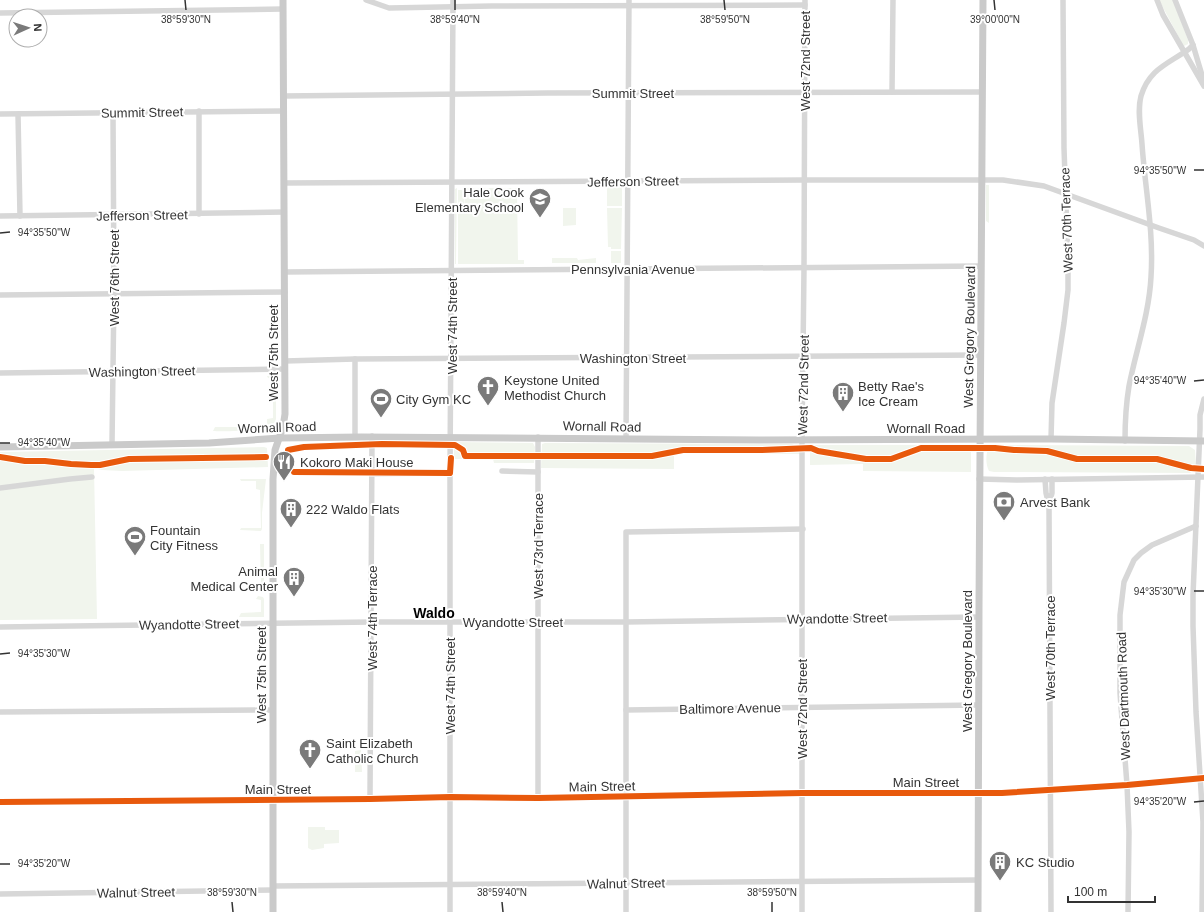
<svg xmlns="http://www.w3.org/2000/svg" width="1204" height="912" viewBox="0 0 1204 912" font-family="Helvetica,sans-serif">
<rect width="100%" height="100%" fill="#fff"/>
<g fill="#f1f5ed">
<path d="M1159 0H1173L1188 40V44L1184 46 1183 45Z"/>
<path d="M986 185H989V223L986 221Z"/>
<rect x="607" y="187" width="15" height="19"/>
<path d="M457 188 456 264H455V189Z"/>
<path d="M462 188H523L517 190 518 260H524V264H458V190H464V214L465 190H469Z"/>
<path d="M563 208H576V225L563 226Z"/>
<path d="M607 208H622L621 249H611V247H608Z"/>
<rect x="611" y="251" width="10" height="12"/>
<path d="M552 258H577L578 260 596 258V263H552Z"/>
<path d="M267 376H276V419C275 422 274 424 270 426 259 430 226 432 213 431L215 427H246L267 424V419L273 418V379L268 378Z"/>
<path d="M456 442 533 443 535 447 534 463H494L493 459H454V445Z"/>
<path d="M545 443 792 444 798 447 800 454H674V469L541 468 542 444Z"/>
<path d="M815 445H967L971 451V472L863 471V464L810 465V449Z"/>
<path d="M992 445 1189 446 1195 450 1196 465 1194 470 1190 473 994 472 989 471C985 464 986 452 989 446Z"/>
<path d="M264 447 267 448 268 467 122 471 102 470 94 468 97 619 0 620V452Z"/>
<path d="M240 479H266L262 513V529L261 531 240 530 241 528H261L260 490 256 489V481H241Z"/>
<path d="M260 544H264V585L263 588H259V585L261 584Z"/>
<path d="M258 596 263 597 264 599V617H239L241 613 261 612V600L256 599Z"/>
<path d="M361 750 362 772H355V751Z"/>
<path d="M308 827H325V830H339V843L324 844V848L312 850 308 848Z"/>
</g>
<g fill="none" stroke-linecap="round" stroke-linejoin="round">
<g stroke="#d7d7d7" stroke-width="5.5">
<path d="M366 0 389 8 492 6 805 5"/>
<path d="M1157 0 1163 15 1204 86"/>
<path d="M1175 0 1193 45 1204 82"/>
<path d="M0 13 283 9"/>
<path d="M892 92 893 0"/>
<path d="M283 96 547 93 982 92"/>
<path d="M199 111V214"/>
<path d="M0 114 283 111"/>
<path d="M18 114 20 216"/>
<path d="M284 183 804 180H1003L1044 186 1159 228 1194 240 1204 246"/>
<path d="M0 216 284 212"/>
<path d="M285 272 981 266"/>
<path d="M0 295 285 292"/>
<path d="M285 361 355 359 980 355"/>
<path d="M0 373 285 369"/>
<path d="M355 437V359"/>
<path d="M626 439 629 0"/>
<path d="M1051 439 1052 403 1064 323 1068 290V263L1064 148 1063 0"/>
<path d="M1125 441C1125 422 1126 404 1129 386 1136 350 1149 315 1151 277 1154 232 1145 188 1142 144 1141 129 1137 111 1141 96 1149 69 1168 64 1189 49L1193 45"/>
<path d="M112 444 114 293 113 113"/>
<path d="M502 471 538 472"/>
<path d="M373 474 450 473"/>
<path d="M979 479 1017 480 1204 477"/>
<path d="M1045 479 1046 493 1049 505 1051 912"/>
<path d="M0 488 70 479 92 477"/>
<path d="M1049 504 1052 493V479"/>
<path d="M0 627 372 622H626L979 617"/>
<path d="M626 710 979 705"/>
<path d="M0 712 273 710"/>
<path d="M538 798V437"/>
<path d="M370 799 372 436"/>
<path d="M0 802 370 799 450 797 538 798 802 793H1002L1127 785 1204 778"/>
<path d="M273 886 978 880"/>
<path d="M0 894 273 890"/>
<path d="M450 912V473L453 0"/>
<path d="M626 912V532L803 529"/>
<path d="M802 912V440L804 268 805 0"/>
<path d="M1128 912 1129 832 1127 785 1120 693V615L1124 582 1134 560 1141 553 1152 545 1196 526"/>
<path d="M1202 912 1203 822 1196 712 1193 626V595L1200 429V415L1204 399"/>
</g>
<g stroke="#cacaca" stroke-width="7">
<path d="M0 447 209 443 280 438 361 437 759 440 1051 439 1204 441"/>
<path d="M273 912V479L275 450 283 427 285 414 283 0"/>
<path d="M978 912 979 607 983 0"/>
</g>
<g stroke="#fff" stroke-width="8">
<g id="cycleway">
<path d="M288 450 304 447 382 444 455 445 463 450 465 456H652L683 450H761L811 448 818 451 866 459H891L921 448H995L1014 450 1047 451 1077 459H1157L1191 468 1204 469"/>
<path d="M0 457 25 461H45L71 464 91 465H100L129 459 266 457"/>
<path d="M294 472 450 473 451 458"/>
<path d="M0 802 370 799 450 797 538 798 802 793H1002L1127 785 1204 778"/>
</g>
</g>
<use href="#cycleway" stroke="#e8590c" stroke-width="6"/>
</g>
<path fill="none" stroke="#333" stroke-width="1.5" d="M185 0 186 10M455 0V10M724 0 725 10M994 0 995 10M1194 170H1204M0 233 10 232M1194 381 1204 380M0 443H10M1194 591H1204M0 654 10 653M1194 802 1204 801M0 864H10M232 902 233 912M502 902 503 912M772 902V912"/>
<defs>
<g id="school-pin" transform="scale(1.15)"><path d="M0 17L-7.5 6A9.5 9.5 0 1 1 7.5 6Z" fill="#7a7a7a" stroke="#fff"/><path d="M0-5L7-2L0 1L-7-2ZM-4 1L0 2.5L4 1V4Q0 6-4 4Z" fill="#fff"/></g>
<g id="church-pin" transform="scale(1.15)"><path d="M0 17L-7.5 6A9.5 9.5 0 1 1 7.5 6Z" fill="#7a7a7a" stroke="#fff"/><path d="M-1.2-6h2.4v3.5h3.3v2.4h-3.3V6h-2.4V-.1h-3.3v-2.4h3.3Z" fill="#fff"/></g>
<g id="building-pin" transform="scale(1.15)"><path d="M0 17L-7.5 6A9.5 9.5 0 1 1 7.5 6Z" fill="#7a7a7a" stroke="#fff"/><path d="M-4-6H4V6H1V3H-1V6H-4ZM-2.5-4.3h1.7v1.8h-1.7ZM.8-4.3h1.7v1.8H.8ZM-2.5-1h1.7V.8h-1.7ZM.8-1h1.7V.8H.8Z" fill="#fff"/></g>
<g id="stadium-pin" transform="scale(1.15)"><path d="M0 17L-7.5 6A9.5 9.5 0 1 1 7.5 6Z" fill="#7a7a7a" stroke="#fff"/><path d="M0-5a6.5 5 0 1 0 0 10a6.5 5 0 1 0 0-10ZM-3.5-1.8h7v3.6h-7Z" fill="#fff"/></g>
<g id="restaurant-pin" transform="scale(1.15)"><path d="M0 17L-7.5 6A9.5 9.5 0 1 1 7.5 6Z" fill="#7a7a7a" stroke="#fff"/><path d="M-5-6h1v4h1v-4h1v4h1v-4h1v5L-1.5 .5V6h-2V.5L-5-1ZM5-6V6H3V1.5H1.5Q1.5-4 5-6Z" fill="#fff"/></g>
<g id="bank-pin" transform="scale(1.15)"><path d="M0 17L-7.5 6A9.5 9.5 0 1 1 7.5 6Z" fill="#7a7a7a" stroke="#fff"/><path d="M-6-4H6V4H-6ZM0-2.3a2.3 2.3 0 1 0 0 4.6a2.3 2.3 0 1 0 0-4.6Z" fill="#fff"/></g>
</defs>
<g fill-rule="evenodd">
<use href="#school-pin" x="540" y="199"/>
<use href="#church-pin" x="488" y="387"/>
<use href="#building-pin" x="843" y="393"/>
<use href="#stadium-pin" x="381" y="399"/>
<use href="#restaurant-pin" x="284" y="462"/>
<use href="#bank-pin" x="1004" y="502"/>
<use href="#building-pin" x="291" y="509"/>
<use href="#stadium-pin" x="135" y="537"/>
<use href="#building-pin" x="294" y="578"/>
<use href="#church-pin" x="310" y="750"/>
<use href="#building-pin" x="1000" y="862"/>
</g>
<g text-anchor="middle" stroke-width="4" stroke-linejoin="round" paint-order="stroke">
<g font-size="13" fill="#333" stroke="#fff">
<text transform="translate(805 61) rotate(-90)" y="5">West 72nd Street</text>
<text x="633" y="98">Summit Street</text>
<text transform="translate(142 112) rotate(-1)" y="5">Summit Street</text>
<text transform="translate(633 181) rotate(-1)" y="5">Jefferson Street</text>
<text transform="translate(142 215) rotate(-1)" y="5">Jefferson Street</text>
<text transform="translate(1066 220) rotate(-92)" y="5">West 70th Terrace</text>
<text x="633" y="274">Pennsylvania Avenue</text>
<text transform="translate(114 278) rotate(-90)" y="5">West 76th Street</text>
<text transform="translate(452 326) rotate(-90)" y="5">West 74th Street</text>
<text transform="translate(969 337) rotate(-89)" y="5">West Gregory Boulevard</text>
<text transform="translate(273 353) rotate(-90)" y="5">West 75th Street</text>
<text x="633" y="363">Washington Street</text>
<text transform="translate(142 371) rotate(-1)" y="5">Washington Street</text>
<text transform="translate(803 385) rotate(-89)" y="5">West 72nd Street</text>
<text transform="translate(602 426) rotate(1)" y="5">Wornall Road</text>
<text transform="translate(277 427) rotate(-2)" y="5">Wornall Road</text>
<text x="926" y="433">Wornall Road</text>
<text transform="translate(538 546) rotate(-90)" y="5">West 73rd Terrace</text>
<text transform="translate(372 618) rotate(-90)" y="5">West 74th Terrace</text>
<text transform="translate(837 618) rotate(-1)" y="5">Wyandotte Street</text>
<text x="513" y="627">Wyandotte Street</text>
<text transform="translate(189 624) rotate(-1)" y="5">Wyandotte Street</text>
<text transform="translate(1050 648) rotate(-90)" y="5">West 70th Terrace</text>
<text transform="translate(967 661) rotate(-90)" y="5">West Gregory Boulevard</text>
<text transform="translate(261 675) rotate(-90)" y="5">West 75th Street</text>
<text transform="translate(450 686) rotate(-90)" y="5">West 74th Street</text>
<text transform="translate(1123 696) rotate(-92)" y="5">West Dartmouth Road</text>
<text transform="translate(730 708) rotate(-1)" y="5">Baltimore Avenue</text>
<text transform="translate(802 709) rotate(-90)" y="5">West 72nd Street</text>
<text x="926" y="787">Main Street</text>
<text transform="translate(602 786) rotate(-1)" y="5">Main Street</text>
<text x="278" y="794">Main Street</text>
<text transform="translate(626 883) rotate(-1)" y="5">Walnut Street</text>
<text transform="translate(136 892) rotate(-1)" y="5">Walnut Street</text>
</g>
<g font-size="13" fill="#333" stroke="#fff" text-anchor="start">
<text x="524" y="197" text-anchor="end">Hale Cook<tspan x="524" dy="15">Elementary School</tspan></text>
<text x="504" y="385">Keystone United<tspan x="504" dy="15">Methodist Church</tspan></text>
<text x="858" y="391">Betty Rae's<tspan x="858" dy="15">Ice Cream</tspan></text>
<text x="396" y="404">City Gym KC</text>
<text x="300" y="467">Kokoro Maki House</text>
<text x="1020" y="507">Arvest Bank</text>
<text x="306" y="514">222 Waldo Flats</text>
<text x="150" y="535">Fountain<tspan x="150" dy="15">City Fitness</tspan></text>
<text x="278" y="576" text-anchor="end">Animal<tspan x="278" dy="15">Medical Center</tspan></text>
<text x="326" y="748">Saint Elizabeth<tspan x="326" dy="15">Catholic Church</tspan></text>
<text x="1016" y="867">KC Studio</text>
</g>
<g font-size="14" font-weight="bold" fill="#000" stroke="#fff">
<text x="434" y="618">Waldo</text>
</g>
</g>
<g font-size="10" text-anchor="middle" fill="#333" stroke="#fff" stroke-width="4" stroke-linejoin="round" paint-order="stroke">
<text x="186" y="23">38°59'30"N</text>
<text x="455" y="23">38°59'40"N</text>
<text x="725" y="23">38°59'50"N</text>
<text x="995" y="23">39°00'00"N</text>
<text x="1160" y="174">94°35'50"W</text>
<text x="44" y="236">94°35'50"W</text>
<text x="1160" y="384">94°35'40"W</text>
<text x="44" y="446">94°35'40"W</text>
<text x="1160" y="595">94°35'30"W</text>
<text x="44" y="657">94°35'30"W</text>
<text x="1160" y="805">94°35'20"W</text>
<text x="44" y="867">94°35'20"W</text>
<text x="232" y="896">38°59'30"N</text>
<text x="502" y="896">38°59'40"N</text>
<text x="772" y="896">38°59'50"N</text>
</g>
<g transform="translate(28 28) rotate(87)"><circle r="19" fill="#ffffff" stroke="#adadad"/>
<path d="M0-3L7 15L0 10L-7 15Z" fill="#7a7a7a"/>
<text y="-6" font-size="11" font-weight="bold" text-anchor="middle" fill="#333333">N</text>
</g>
<path d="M1068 896v6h87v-6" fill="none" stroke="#333333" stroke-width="2"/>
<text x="1074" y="896" font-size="12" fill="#333333" stroke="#ffffff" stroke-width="3" paint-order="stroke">100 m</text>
</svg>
